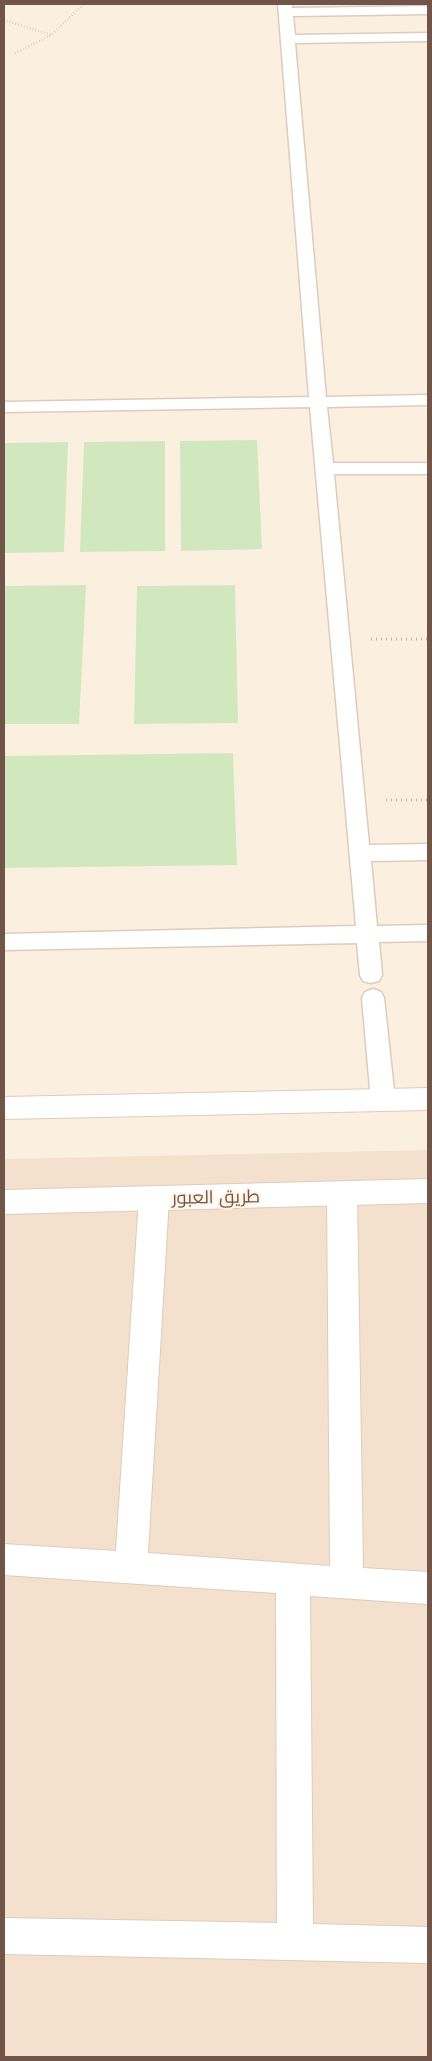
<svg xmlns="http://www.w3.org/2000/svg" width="432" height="2061" viewBox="0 0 432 2061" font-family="Jost,Cairo,sans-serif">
<rect width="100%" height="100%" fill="#fbf0e0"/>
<path fill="#f3e1ce" d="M428 1150V2057H4V1159Z"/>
<g fill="#d1e8bf">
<path d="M257 440 262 549 181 551 180 441Z"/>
<path d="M165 441V551L80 552 84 442Z"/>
<path d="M68 442 64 552 4 553V443Z"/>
<path d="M86 585 79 724H4V586Z"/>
<path d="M235 585 238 723 134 724 137 586Z"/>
<path d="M233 753 237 865 4 868V756Z"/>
</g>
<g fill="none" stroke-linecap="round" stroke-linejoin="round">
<g stroke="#dfcbbc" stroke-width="3">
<g id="service">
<path d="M278 4H292V8L428 6V14L293 16 295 35 428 33V41L295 43 326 397 428 395V405L327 407 333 463H428V474H334L369 845 428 844V860L371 861 377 926 428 925V941L379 942 382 975 379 981 371 983 363 981 360 975 357 943 4 950V934L356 926 310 407 4 412V402L309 397Z"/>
<path d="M373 989 381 992 384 998 395 1100 391 1107 383 1109 375 1107 371 1100 362 998 365 992Z"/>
</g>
</g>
<g stroke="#dfcbbc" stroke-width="2">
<path id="minor" d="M342 1182 352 1185 357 1194 363 1568 428 1572V1604L310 1596 313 1924 428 1927V1963L4 1954V1918L277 1923 276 1593 4 1575V1544L116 1551 139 1198 144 1189 154 1186 164 1189 169 1198 148 1553 330 1566 327 1194 332 1185Z"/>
</g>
<g stroke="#dfcbbc" stroke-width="2">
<g id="tertiary">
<path d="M428 1088V1110L4 1119V1097Z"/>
<path d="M428 1179V1203L4 1214V1190Z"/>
</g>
</g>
<g stroke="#d4b09c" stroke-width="2.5" stroke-dasharray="0.5 2.5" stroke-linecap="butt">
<path d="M4 5 6 4"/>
<path d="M4 20 51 35"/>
<path d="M15 53 51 35 84 4"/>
</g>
<g stroke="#d4b09c" stroke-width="3" stroke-dasharray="1 4" stroke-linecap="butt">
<path d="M371 639H428"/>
<path d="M386 800H428"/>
</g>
<use href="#service" fill="#fff" fill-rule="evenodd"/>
<use href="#minor" fill="#fff" fill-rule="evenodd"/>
<use href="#tertiary" fill="#fff" fill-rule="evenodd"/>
</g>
<g text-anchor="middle" stroke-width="4" stroke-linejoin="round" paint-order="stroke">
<g font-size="18" fill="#715548" stroke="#fff4e5">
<text transform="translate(216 1197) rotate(-1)" y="6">طريق العبور</text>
</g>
</g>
<rect width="432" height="2061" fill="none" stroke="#715548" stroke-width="10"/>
</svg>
